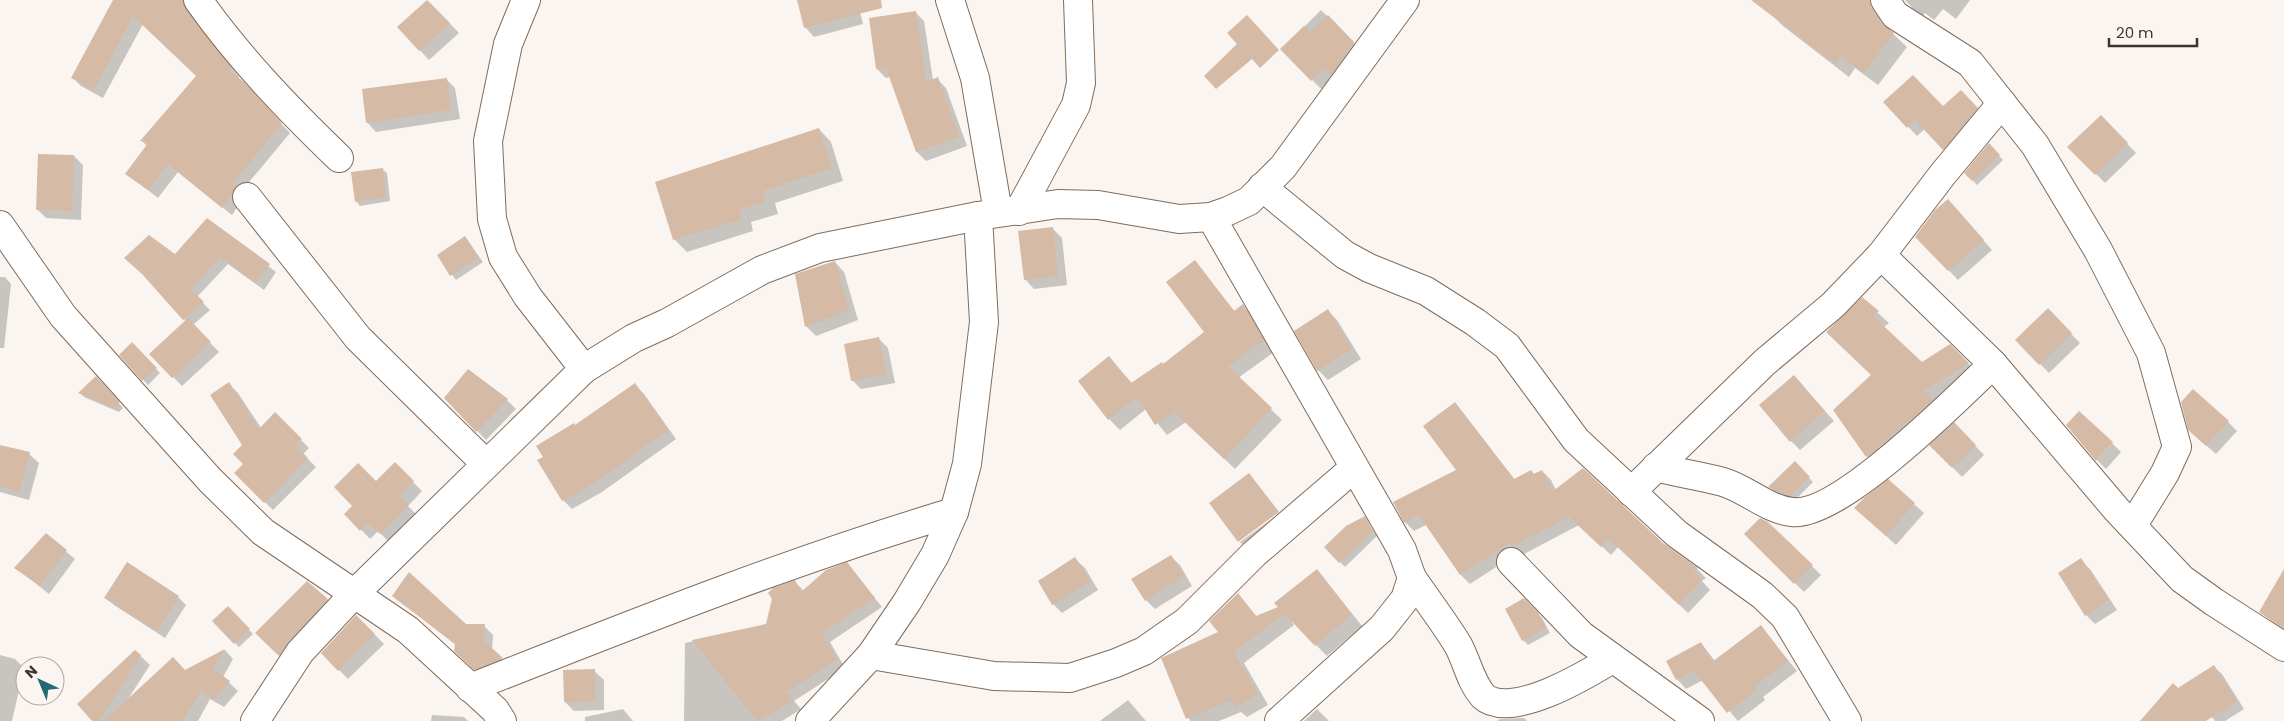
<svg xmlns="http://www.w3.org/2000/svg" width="2284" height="721" viewBox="0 0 2284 721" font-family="Poppins,sans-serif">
<rect width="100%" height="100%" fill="#fbf5f1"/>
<g fill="#0003">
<path d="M120 0H194L191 11 194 20 239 77 237 78 290 133 240 193 244 197 232 215 178 172 158 198 127 174 147 146 142 141 197 76 143 24 103 98 81 86 72 77Z"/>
<path d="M798 0H857L863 24 814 37 805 27Z"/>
<path d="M1779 0H1864L1883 18 1892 33 1907 47 1878 85 1855 68 1849 77 1783 26 1769 12Z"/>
<path d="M1905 0H1970L1956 19 1943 9 1934 20 1925 13 1923 16 1917 13Z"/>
<path d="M428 1 459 33 429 60 398 27Z"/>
<path d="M1321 10 1363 52 1321 89 1282 49Z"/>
<path d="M915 12 924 21 933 80 937 79 946 88 967 146 926 161 917 152 890 77 886 78 877 69Z"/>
<path d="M446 79 455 88 460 119 376 132 367 122Z"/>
<path d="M1961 91 1986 118 1953 158 1925 129 1917 136 1885 102 1943 108Z"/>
<path d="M2101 116 2136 153 2105 183 2069 147Z"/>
<path d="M819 129 831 142 843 181 775 203 778 214 751 222 753 231 687 252 675 240 657 183Z"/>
<path d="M1989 145 2003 160 1977 185 1966 173Z"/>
<path d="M74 156 83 165 81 220 46 218 37 209Z"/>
<path d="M382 169 387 173 390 201 360 206 356 201Z"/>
<path d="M1957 210 1992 250 1958 280 1916 236Z"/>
<path d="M207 220 276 272 264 290 228 264 197 297 210 310 193 325 219 352 182 386 173 377 186 321 147 278 175 256Z"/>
<path d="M1053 229 1062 238 1067 285 1034 289 1025 279Z"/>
<path d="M465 238 483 262 456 280 438 255Z"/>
<path d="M835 262 844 272 858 320 816 336 807 327 796 275Z"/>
<path d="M1195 262 1235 312 1243 306 1254 317 1274 352 1238 378 1282 420 1235 469 1186 422 1167 435 1146 409 1120 430 1109 419V358L1132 383 1163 366 1206 332Z"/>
<path d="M0 277H5L11 284 4 348H0Z"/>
<path d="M1862 299 1889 323 1884 327 1922 363 1950 345 1979 374 1878 467 1867 456 1835 410 1873 375Z"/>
<path d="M2048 310 2080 343 2049 373 2017 340Z"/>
<path d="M1328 311 1337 320 1361 359 1328 380 1318 370 1296 331Z"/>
<path d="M879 339 888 348 895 383 861 389 852 380Z"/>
<path d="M132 344 160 373 148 385 121 355Z"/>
<path d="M1794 377 1834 421 1800 450 1791 441Z"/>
<path d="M100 382 123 408 119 412 84 397 80 393Z"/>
<path d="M229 384 238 393 261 428 275 414 309 448 303 454 316 467 273 510 235 473 244 464V445Z"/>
<path d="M635 385 644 394 676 439 602 492 572 509 563 500 545 457 575 426Z"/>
<path d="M446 398 507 400 516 409 486 440Z"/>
<path d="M1455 403 1515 480 1542 471 1551 480 1556 490 1662 544 1697 569 1706 578 1702 581 1710 590 1688 613 1618 547 1611 555 1579 525 1522 555 1519 552 1470 584 1461 575 1426 525 1414 531 1405 522 1458 471Z"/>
<path d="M2228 422 2237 431 2216 454 2199 439Z"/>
<path d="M1954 424 1984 455 1962 477 1931 445Z"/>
<path d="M2112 443 2121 452 2106 469 2097 460Z"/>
<path d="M0 446 29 454 39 463 29 500 0 492Z"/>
<path d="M1795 463 1813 482 1795 500 1774 491 1770 487Z"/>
<path d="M395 464 422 491 408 506 417 515 390 543 378 531 370 539 346 514Z"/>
<path d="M1249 474 1278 511 1239 541Z"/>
<path d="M1888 481 1924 513 1896 545 1865 517Z"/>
<path d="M1280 513 1287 522 1248 551 1240 542Z"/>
<path d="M1364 518 1377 536 1345 567 1325 547Z"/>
<path d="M1768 523 1821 575 1804 592 1746 534Z"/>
<path d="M46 535 75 559 49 594 15 567Z"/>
<path d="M1170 556 1180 565 1192 586 1155 609 1146 600Z"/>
<path d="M1075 559 1085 568 1098 590 1062 613 1053 604Z"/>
<path d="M2080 560 2090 569 2117 610 2095 624 2086 615Z"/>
<path d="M847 564 882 607 830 642 845 668 794 701 801 709 782 721H684L685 643 767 625 795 582 804 591Z"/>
<path d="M1317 570 1362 626 1327 656 1291 620 1294 625 1244 663 1268 705 1247 717 1241 712 1219 721H1190L1163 659 1220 633 1238 594 1257 617 1280 607Z"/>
<path d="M307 582 337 609 288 664 257 633Z"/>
<path d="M2284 588V631L2260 612Z"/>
<path d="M394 596 465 625 484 626 493 635 492 650 510 668 484 678 465 660 456 645Z"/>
<path d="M106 597H178L186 605 165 638 114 605Z"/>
<path d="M1524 600 1542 618 1550 633 1528 645 1523 640Z"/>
<path d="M228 608 253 634 239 647 214 621Z"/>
<path d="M356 616 384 644 348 679 322 653Z"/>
<path d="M1761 627 1797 671 1763 697 1765 700 1738 721 1703 680 1686 689 1677 679 1701 643 1715 661Z"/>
<path d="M225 650 233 659 223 677 238 691 224 707 210 699 198 721H94L135 651 150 665 128 699Z"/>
<path d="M0 655 15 659 24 668 12 721H0Z"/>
<path d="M2214 667 2222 674 2244 709 2225 721H2215L2209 713 2202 721H2184Z"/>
<path d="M594 671 604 680V710L574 711 565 702Z"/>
<path d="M1128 700 1146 721H1100Z"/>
<path d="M623 709 633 721H585V717Z"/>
<path d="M1317 709 1329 721H1304Z"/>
<path d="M432 715 464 717 468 721H431Z"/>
<path d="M1524 718 1527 721H1497L1500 719Z"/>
</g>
<g fill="#d5baa6">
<path d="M113 0H183L185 9 231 67 228 69 244 82 282 123 232 184 236 187 222 208 168 164 148 190 125 174 148 143 140 141 196 76 133 16 94 90 71 78Z"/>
<path d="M427 0 450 23 419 51 397 27Z"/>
<path d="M797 0H881L882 8 804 28Z"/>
<path d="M1751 0H1870L1872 9 1882 24 1894 33 1864 73 1841 56 1835 64Z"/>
<path d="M916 11 926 82 938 77 959 137 916 152 886 68 876 69 869 18Z"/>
<path d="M1247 15 1279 50 1260 68 1252 59 1216 89 1204 76 1237 44 1227 33Z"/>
<path d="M1328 15 1354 42 1330 76 1323 69 1311 81 1280 49 1304 26 1310 32Z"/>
<path d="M1913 75 1943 106 1961 90 1978 108 1943 150 1915 120 1907 128 1883 102Z"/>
<path d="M447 78 451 110 366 123 362 89Z"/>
<path d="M2101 115 2128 143 2095 175 2067 147Z"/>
<path d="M819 128 832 168 763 191 766 201 739 210 742 219 673 240 655 182Z"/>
<path d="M1989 143 2000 155 1972 181 1964 173Z"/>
<path d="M38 154 74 155 72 211 36 210Z"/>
<path d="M383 168 386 197 355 202 351 172Z"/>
<path d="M1948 199 1984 240 1948 271 1915 237 1935 210Z"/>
<path d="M207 218 270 264 256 283 220 257 191 289 204 302 183 320 142 274 124 258 149 235 175 254Z"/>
<path d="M1053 227 1058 276 1024 280 1018 231Z"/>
<path d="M465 236 479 257 450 276 437 255Z"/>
<path d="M1195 260 1234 311 1243 304 1264 340 1228 366 1272 408 1224 459 1174 412 1155 425 1137 397 1108 420 1078 381 1109 356 1131 383 1162 362 1163 364 1204 332 1166 282Z"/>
<path d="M835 261 849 310 805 327 795 274Z"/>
<path d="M1862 297 1879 311 1873 316 1922 362 1950 344 1969 363 1924 391 1933 400 1866 457 1833 410 1871 375 1826 332Z"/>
<path d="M2048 308 2072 333 2039 365 2015 340Z"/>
<path d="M1328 309 1352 349 1317 371 1294 331Z"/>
<path d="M188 318 211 342 172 378 149 354Z"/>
<path d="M879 337 886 374 851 381 844 344Z"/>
<path d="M132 342 157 368 142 381 119 355Z"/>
<path d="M468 369 508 399 476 432 444 398Z"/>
<path d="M1794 375 1825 411 1790 442 1759 405Z"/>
<path d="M96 376 120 402 114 408 78 393Z"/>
<path d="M229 382 259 429 275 412 302 439 295 445 308 458 264 503 234 473 243 464 233 454 242 445 210 395Z"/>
<path d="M635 383 668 430 593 484 562 501 537 460 543 457 536 446 574 423 575 425Z"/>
<path d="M2193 389 2229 421 2206 446 2188 430 2181 402Z"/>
<path d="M1455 402 1514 479 1531 470 1534 474 1542 470 1553 491 1583 468 1663 543 1698 568 1693 572 1702 580 1679 605 1609 539 1601 547 1569 517 1512 546 1510 543 1460 575 1419 515 1404 523 1393 502 1456 470 1423 426Z"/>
<path d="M2079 411 2113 442 2096 461 2066 425Z"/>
<path d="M1954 422 1976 445 1952 468 1929 445Z"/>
<path d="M0 445 30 452 19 492 0 486Z"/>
<path d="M1795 461 1810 477 1790 496 1768 487Z"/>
<path d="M395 462 414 481 399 496 409 505 380 534 368 523 360 531 344 514 352 506 334 487 358 463 376 481Z"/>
<path d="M1249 473 1279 512 1238 542 1209 503Z"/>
<path d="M1888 479 1915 503 1886 536 1854 508 1864 498Z"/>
<path d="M1365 516 1373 531 1339 563 1324 547 1346 526Z"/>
<path d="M1760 518 1768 522 1813 565 1794 584 1744 534Z"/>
<path d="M46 533 67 550 40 586 14 568Z"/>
<path d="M1171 555 1184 576 1145 601 1131 579Z"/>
<path d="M1075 557 1090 581 1052 605 1038 581Z"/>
<path d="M2081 558 2109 600 2085 616 2058 573Z"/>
<path d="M127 562 179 596 157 631 104 598Z"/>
<path d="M847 562 875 598 822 633 837 659 786 692 794 700 757 721 692 640 766 624 772 599 768 593 773 588 795 580 801 592 826 570Z"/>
<path d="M1317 569 1352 614 1315 646 1282 611 1284 614 1234 652 1258 694 1235 707 1231 700 1186 719 1161 658 1218 632 1209 621 1238 593 1256 616 1278 607 1274 603Z"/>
<path d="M2284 569V628L2259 612Z"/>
<path d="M409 572 466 624H485L483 640 503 658 484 666 481 663V667L474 670 454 651 455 644 392 596Z"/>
<path d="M307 581 328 599 288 641 279 656 255 633Z"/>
<path d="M1524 598 1538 612 1546 628 1522 641 1505 609Z"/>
<path d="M228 606 250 629 234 644 212 621Z"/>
<path d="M356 615 375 634 338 671 321 653Z"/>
<path d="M1761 625 1788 661 1754 687 1756 690 1727 713 1694 671 1676 680 1666 661 1701 642 1712 662Z"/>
<path d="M225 649 213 669 230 681 214 699 201 691 183 721H104L173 657 185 670Z"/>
<path d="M135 650 141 655 99 721H92L77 704Z"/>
<path d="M2214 665 2237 701 2206 721H2140L2173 683 2178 688Z"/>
<path d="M595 669V701L564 702 563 670Z"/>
</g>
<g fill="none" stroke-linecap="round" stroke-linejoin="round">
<g stroke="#836b58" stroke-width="30">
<g id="minor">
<path d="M198 0C239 58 288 109 339 158"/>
<path d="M526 0 508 44 488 141 492 219 503 257 528 297 584 369"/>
<path d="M950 0 975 78 998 212"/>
<path d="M1885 0 1895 15 1970 63 2035 145 2098 250 2151 353 2177 447 2165 473 2133 525"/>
<path d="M1262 187 1345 255 1369 268 1426 291 1475 322 1507 346 1576 440 1677 534 1762 595 1785 617 1847 721"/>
<path d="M247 197 358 338 486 464"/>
<path d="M1019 211 1076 105 1081 83 1078 0"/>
<path d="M1211 217 1402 550 1412 578 1405 599 1382 628 1279 721"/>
<path d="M0 225 63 316 210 480 263 532 408 630 495 710 502 721"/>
<path d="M1881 255 1993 364 2117 510 2182 579 2214 602 2284 647"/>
<path d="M1656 467C1678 473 1701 476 1723 482 1747 489 1766 509 1792 512 1838 518 1959 397 1993 364"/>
<path d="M1631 492 1765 362 1833 305 1881 255 1943 174 2002 103"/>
<path d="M1511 562 1581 635 1700 721"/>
<path d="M1412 578C1427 600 1444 622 1458 645 1467 661 1470 681 1483 696 1510 721 1586 675 1612 659"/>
<path d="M871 655 994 676 1070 678 1116 663 1144 651 1187 621 1254 554 1354 468"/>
<path d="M470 688C630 625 789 561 954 512"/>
<path d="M255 721 300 652 355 593 584 369 634 338 667 323 762 270 820 248 978 216 1058 204 1098 205 1179 219 1211 217 1228 211 1249 201 1283 167 1405 0"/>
<path d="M810 721 871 655 907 602 935 555 954 512 967 464 984 322 978 216"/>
</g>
</g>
<use href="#minor" stroke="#fff" stroke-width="28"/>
</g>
<g transform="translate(40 681) rotate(316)"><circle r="24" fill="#fbf5f1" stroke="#afa7a2"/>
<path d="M0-4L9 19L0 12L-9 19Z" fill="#226b76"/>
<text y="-8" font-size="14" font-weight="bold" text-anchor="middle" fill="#3e332b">N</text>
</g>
<path d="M2109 38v8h88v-8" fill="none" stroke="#3e332b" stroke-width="2.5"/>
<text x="2116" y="38" font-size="15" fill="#3e332b" stroke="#fbf5f1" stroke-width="4" paint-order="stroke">20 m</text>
</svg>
